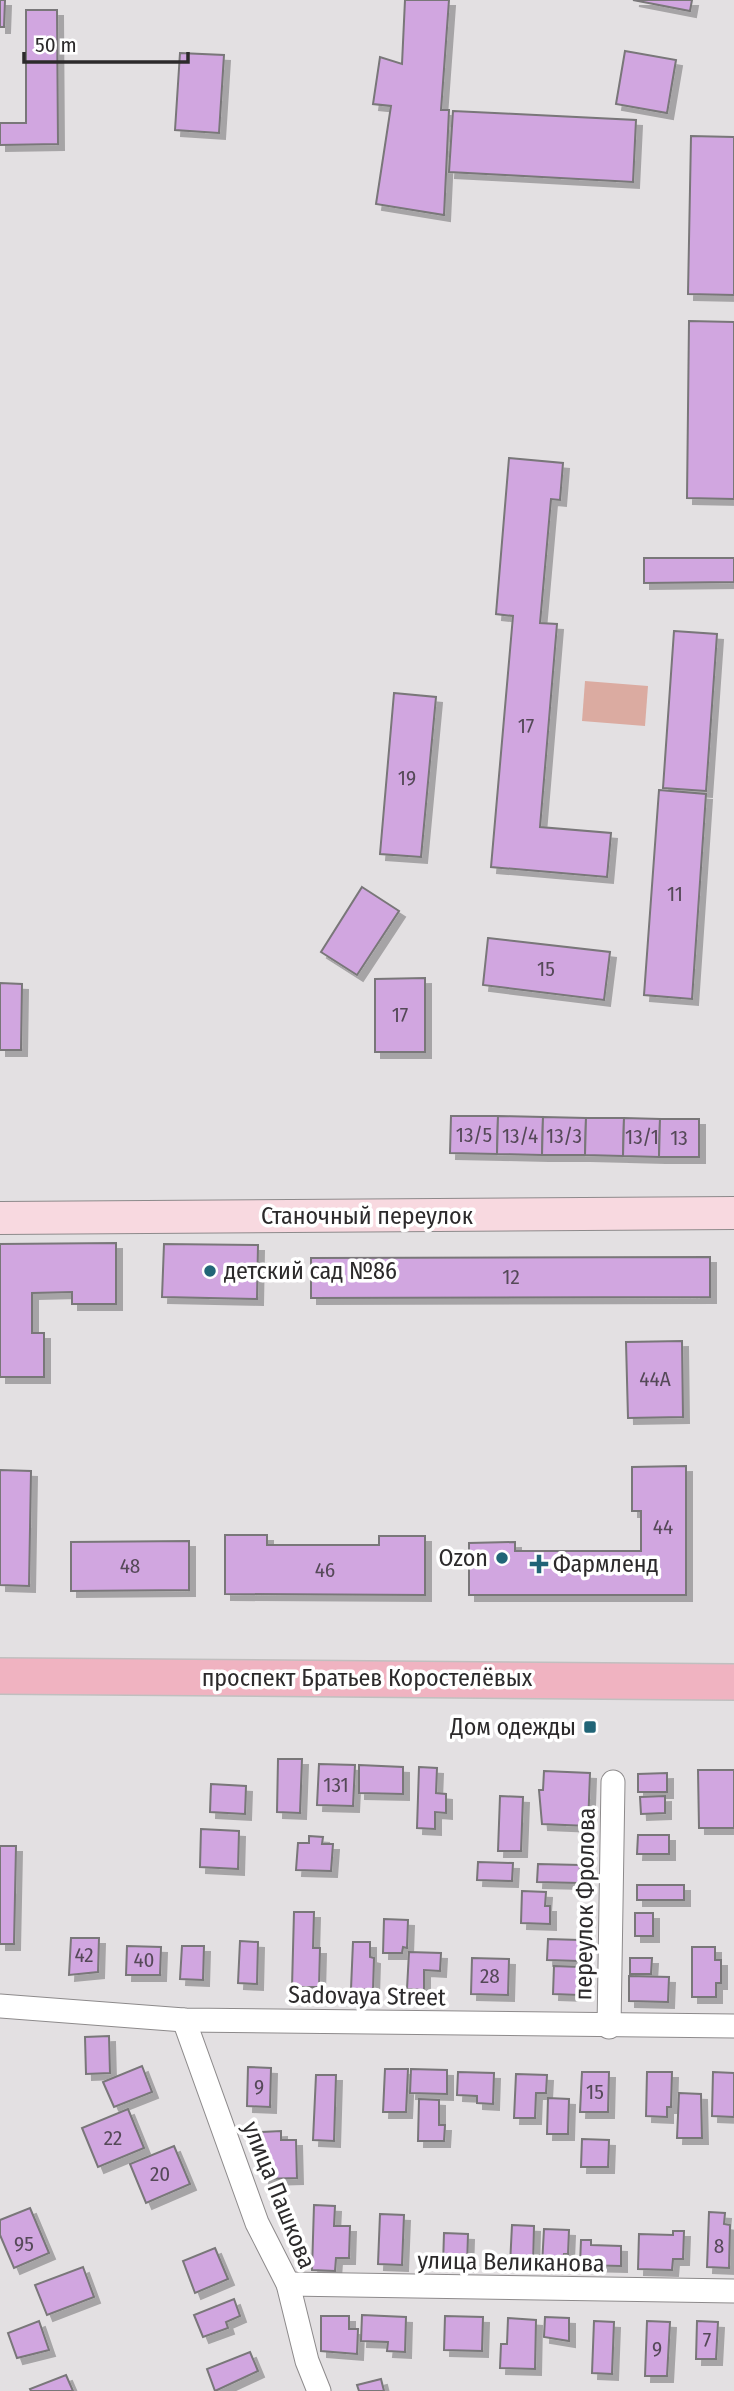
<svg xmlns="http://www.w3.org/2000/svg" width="734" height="2391" viewBox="0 0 734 2391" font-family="'Fira Sans Condensed',sans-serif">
<defs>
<filter id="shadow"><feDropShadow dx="6" dy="6" stdDeviation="0" flood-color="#0004"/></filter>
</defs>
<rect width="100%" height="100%" fill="#e3e0e2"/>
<path fill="#dbaba1" d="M585 681 648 686 645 726 582 721Z"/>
<g fill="#d1a6e0" stroke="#797779" stroke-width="2" filter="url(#shadow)">
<path d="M0 0H5L4 27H0Z"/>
<path d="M405 0H449L441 110H449L444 215 376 204 391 106 373 104 380 57 402 64Z"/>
<path d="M633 0H692L690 11Z"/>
<path d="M26 10H57L58 144 0 145V123H26Z"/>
<path d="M625 51 676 60 667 113 616 104Z"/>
<path d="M180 53 224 55 219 133 175 130Z"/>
<path d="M453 111 636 120 633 182 449 172Z"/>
<path d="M691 136 734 137V295L688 294Z"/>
<path d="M689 321 734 322V499L687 498Z"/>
<path d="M509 458 563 463 560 500 551 499 540 623 557 624 540 827 611 833 607 877 491 867 513 616 496 614Z"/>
<path d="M644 558H734V582L644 583Z"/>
<path d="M674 631 717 634 706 791 663 788Z"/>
<path d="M394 693 436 697 421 857 380 854Z"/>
<path d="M659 790 706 794 692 999 644 995Z"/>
<path d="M362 887 399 911 357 975 321 952Z"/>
<path d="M488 938 610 952 604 1000 483 985Z"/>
<path d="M425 978V1052H375V979Z"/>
<path d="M0 983 22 984 21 1050H0Z"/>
<path d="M451 1116H498L497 1154 450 1153Z"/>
<path d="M498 1116 543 1117 542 1155 497 1154Z"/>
<path d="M543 1117 586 1118 585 1155H542Z"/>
<path d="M586 1118H624L623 1156 585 1155Z"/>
<path d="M624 1118 660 1119 659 1157 623 1156Z"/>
<path d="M660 1119H699V1157H659Z"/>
<path d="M116 1243V1304H72V1292L32 1293V1333H44V1377H0V1244Z"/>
<path d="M164 1244 258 1245 257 1299 162 1297Z"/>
<path d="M710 1257V1297L311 1298V1258Z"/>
<path d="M682 1341 683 1417 628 1418 626 1342Z"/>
<path d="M686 1466V1595H469V1543L515 1542V1551H641V1511H632V1467Z"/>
<path d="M0 1470 31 1471 29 1586 0 1585Z"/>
<path d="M225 1535H267V1545H379V1536H425V1595L225 1594Z"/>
<path d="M189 1541V1590L71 1591V1542Z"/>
<path d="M278 1759H302L300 1813 277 1812Z"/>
<path d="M319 1764 355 1765 353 1806 317 1805Z"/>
<path d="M359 1765 403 1767V1794L359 1793Z"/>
<path d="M419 1767 437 1768 436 1793 446 1794V1813L435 1812V1829L417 1828Z"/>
<path d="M698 1770H734V1828H699Z"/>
<path d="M544 1771 590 1773 588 1826 542 1824 539 1790H543Z"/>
<path d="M667 1773V1792H638V1774Z"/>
<path d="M211 1784 246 1786 245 1814 210 1812Z"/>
<path d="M500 1796 523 1797 521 1851H498Z"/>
<path d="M665 1796V1813L641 1814 640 1797Z"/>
<path d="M201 1829 239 1831 238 1869 200 1867Z"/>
<path d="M638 1835H669V1854H637Z"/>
<path d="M309 1836 323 1837 322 1844H333L331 1871 296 1870 298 1843H309Z"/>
<path d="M0 1846H16L14 1944H0Z"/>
<path d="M478 1862 513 1863 512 1881 477 1880Z"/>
<path d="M538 1864 580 1865 579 1883 537 1882Z"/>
<rect x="637" y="1885" width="47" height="15"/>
<path d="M522 1891 546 1892 545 1906H550V1924L521 1923Z"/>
<path d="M294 1912H314L313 1948H320L319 1987H292Z"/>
<rect x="635" y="1913" width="18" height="23"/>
<path d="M384 1919 408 1920 407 1948 403 1947 402 1953H383Z"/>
<path d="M71 1938H99L98 1972 69 1975Z"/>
<path d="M548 1939 579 1940V1961L547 1960Z"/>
<path d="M240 1941 258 1942 257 1984 238 1983Z"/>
<path d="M353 1942H370V1957L374 1958 373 1990 351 1989Z"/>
<path d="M127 1946 161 1947 160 1975H126Z"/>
<path d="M182 1946H204L203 1980 180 1979Z"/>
<path d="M692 1947H715V1960H721V1983H716V1997H692Z"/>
<path d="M409 1952 441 1953 440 1971 424 1970V1990L407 1989Z"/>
<path d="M472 1958 509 1959 508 1995 471 1994Z"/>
<path d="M630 1958H652L651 1974H630Z"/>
<path d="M554 1966 580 1967 579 1995 553 1994Z"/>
<path d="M629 1976 669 1977 668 2002 629 2001Z"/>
<path d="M109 2036 110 2073 86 2074 85 2037Z"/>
<path d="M142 2066 152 2092 114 2107 103 2082Z"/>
<path d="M248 2067 271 2068 270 2107 247 2106Z"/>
<path d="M385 2069H408L406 2112H383Z"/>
<path d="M411 2069 447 2070V2094L410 2093Z"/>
<path d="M458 2072 494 2073 493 2104 477 2103V2096L457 2095Z"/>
<path d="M582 2072H609L608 2112H580Z"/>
<path d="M647 2072H672L671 2107H667V2117L646 2116Z"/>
<path d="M713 2072 734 2073V2117L712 2116Z"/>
<path d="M516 2074 547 2075 546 2093H536L535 2118H514Z"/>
<path d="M316 2075H336L334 2141 313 2140Z"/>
<path d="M679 2093 701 2094 702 2138H677Z"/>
<path d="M548 2098 569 2099 568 2134H547Z"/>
<path d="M419 2099 439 2100V2125H445L444 2141H418Z"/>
<path d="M128 2109 144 2148 98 2167 82 2128Z"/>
<path d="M281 2131V2140H296L297 2178 263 2179 262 2132Z"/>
<path d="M582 2139 609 2140 608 2167H581Z"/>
<path d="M174 2146 190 2184 146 2203 130 2164Z"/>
<path d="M314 2205 335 2206 334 2226H350L349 2258H336L335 2271 312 2270Z"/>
<path d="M30 2208 49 2253 14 2268 0 2235V2220Z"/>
<path d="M709 2212 725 2213 724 2224 730 2225 729 2268 707 2267Z"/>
<path d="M380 2214 404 2215 402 2265 378 2264Z"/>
<path d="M512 2225 534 2226 533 2266 510 2265Z"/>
<path d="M544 2229 569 2230 568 2254H564L563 2266 542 2265Z"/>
<path d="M673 2231H684L683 2259H673L672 2270 638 2269 639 2234 673 2235Z"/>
<path d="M444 2233 468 2234 467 2266 443 2265Z"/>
<path d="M581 2240H591V2245L621 2246V2266L580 2265Z"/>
<path d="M215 2248 228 2279 195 2293 183 2261Z"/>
<path d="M83 2267 94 2297 47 2315 35 2285Z"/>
<path d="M234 2299 240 2316 226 2322 228 2328 203 2337 194 2315Z"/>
<path d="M362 2315 406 2317 405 2352 387 2351 388 2342 361 2341Z"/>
<path d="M321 2316H349V2329H358L357 2354 321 2351Z"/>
<path d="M445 2316 483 2317 482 2351 444 2350Z"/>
<path d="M545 2317 569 2318V2341L544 2337Z"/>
<path d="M508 2318 536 2320 535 2369 500 2368 501 2344H507Z"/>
<path d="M39 2321 49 2350 17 2358 8 2333Z"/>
<path d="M594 2321 614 2322 612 2374 592 2373Z"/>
<path d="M647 2321 670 2322 667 2376H645Z"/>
<path d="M697 2321 718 2322 716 2359H696Z"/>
<path d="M250 2352 258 2371 215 2391 207 2369Z"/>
<path d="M66 2375 73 2391H31L30 2389Z"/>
<path d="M381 2379 384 2391H359L357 2385Z"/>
</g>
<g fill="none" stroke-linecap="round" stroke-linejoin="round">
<g stroke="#8d8a8b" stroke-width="25">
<g id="minor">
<path d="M0 2006 184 2020 734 2026"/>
<path d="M184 2020 257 2223 288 2284 307 2361 319 2391"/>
<path d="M609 2027 613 1782"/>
<path d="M288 2284 734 2291"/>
</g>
</g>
<g stroke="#8d8a8b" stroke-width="34">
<path id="secondary" d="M0 1218 734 1213"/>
</g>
<g stroke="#c0bfbf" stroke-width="38">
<path id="primary" d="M0 1676 734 1682"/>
</g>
<use href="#minor" stroke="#fff" stroke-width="23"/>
<use href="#secondary" stroke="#f8d9e0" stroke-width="32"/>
<use href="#primary" stroke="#f0b3c1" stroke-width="35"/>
</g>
<g fill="#216577" stroke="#fff" stroke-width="2.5">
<circle cx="210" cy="1271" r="7"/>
<circle cx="502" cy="1558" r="7"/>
<path d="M535.5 1553.5h7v7h7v7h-7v7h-7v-7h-7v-7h7z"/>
<rect x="583" y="1720" width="14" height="14" rx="3.5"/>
</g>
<g text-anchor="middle" stroke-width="7" stroke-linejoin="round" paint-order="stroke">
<g font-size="21" fill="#554958">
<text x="526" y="733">17</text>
<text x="407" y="785">19</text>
<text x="675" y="901">11</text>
<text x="546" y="976">15</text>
<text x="400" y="1022">17</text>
<text x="474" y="1142">13/5</text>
<text x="520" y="1143">13/4</text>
<text x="564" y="1143">13/3</text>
<text x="642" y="1144">13/1</text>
<text x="679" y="1145">13</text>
<text x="511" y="1284">12</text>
<text x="655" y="1386">44А</text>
<text x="663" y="1534">44</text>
<text x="130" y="1573">48</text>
<text x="325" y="1577">46</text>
<text x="336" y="1792">131</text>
<text x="84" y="1962">42</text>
<text x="144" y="1967">40</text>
<text x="490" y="1983">28</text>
<text x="259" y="2094">9</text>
<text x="595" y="2099">15</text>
<text x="113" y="2145">22</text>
<text x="160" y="2181">20</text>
<text x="24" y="2251">95</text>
<text x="719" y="2253">8</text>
<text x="707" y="2347">7</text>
<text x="657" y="2356">9</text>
</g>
<g font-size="24" fill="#2c2a2b" stroke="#fff">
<text x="367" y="1224">Станочный переулок</text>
<text x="367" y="1686">проспект Братьев Коростелёвых</text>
<text transform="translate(585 1904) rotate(-89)" y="8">переулок Фролова</text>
<text transform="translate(367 1996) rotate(1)" y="8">Sadovaya Street</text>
<text transform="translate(279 2195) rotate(68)" y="8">улица Пашкова</text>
<text transform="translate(511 2262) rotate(1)" y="8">улица Великанова</text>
</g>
<g font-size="24" fill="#2c2a2b" stroke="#fff" text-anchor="start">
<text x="224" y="1279">детский сад №86</text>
<text x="488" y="1566" text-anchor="end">Ozon</text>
<text x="553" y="1572">Фармленд</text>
<text x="576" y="1735" text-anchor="end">Дом одежды</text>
</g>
</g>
<path d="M24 52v10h164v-10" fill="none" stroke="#2c2a2b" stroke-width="3.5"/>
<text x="35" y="52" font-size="21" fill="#2c2a2b" stroke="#ffffff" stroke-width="5" paint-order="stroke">50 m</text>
</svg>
